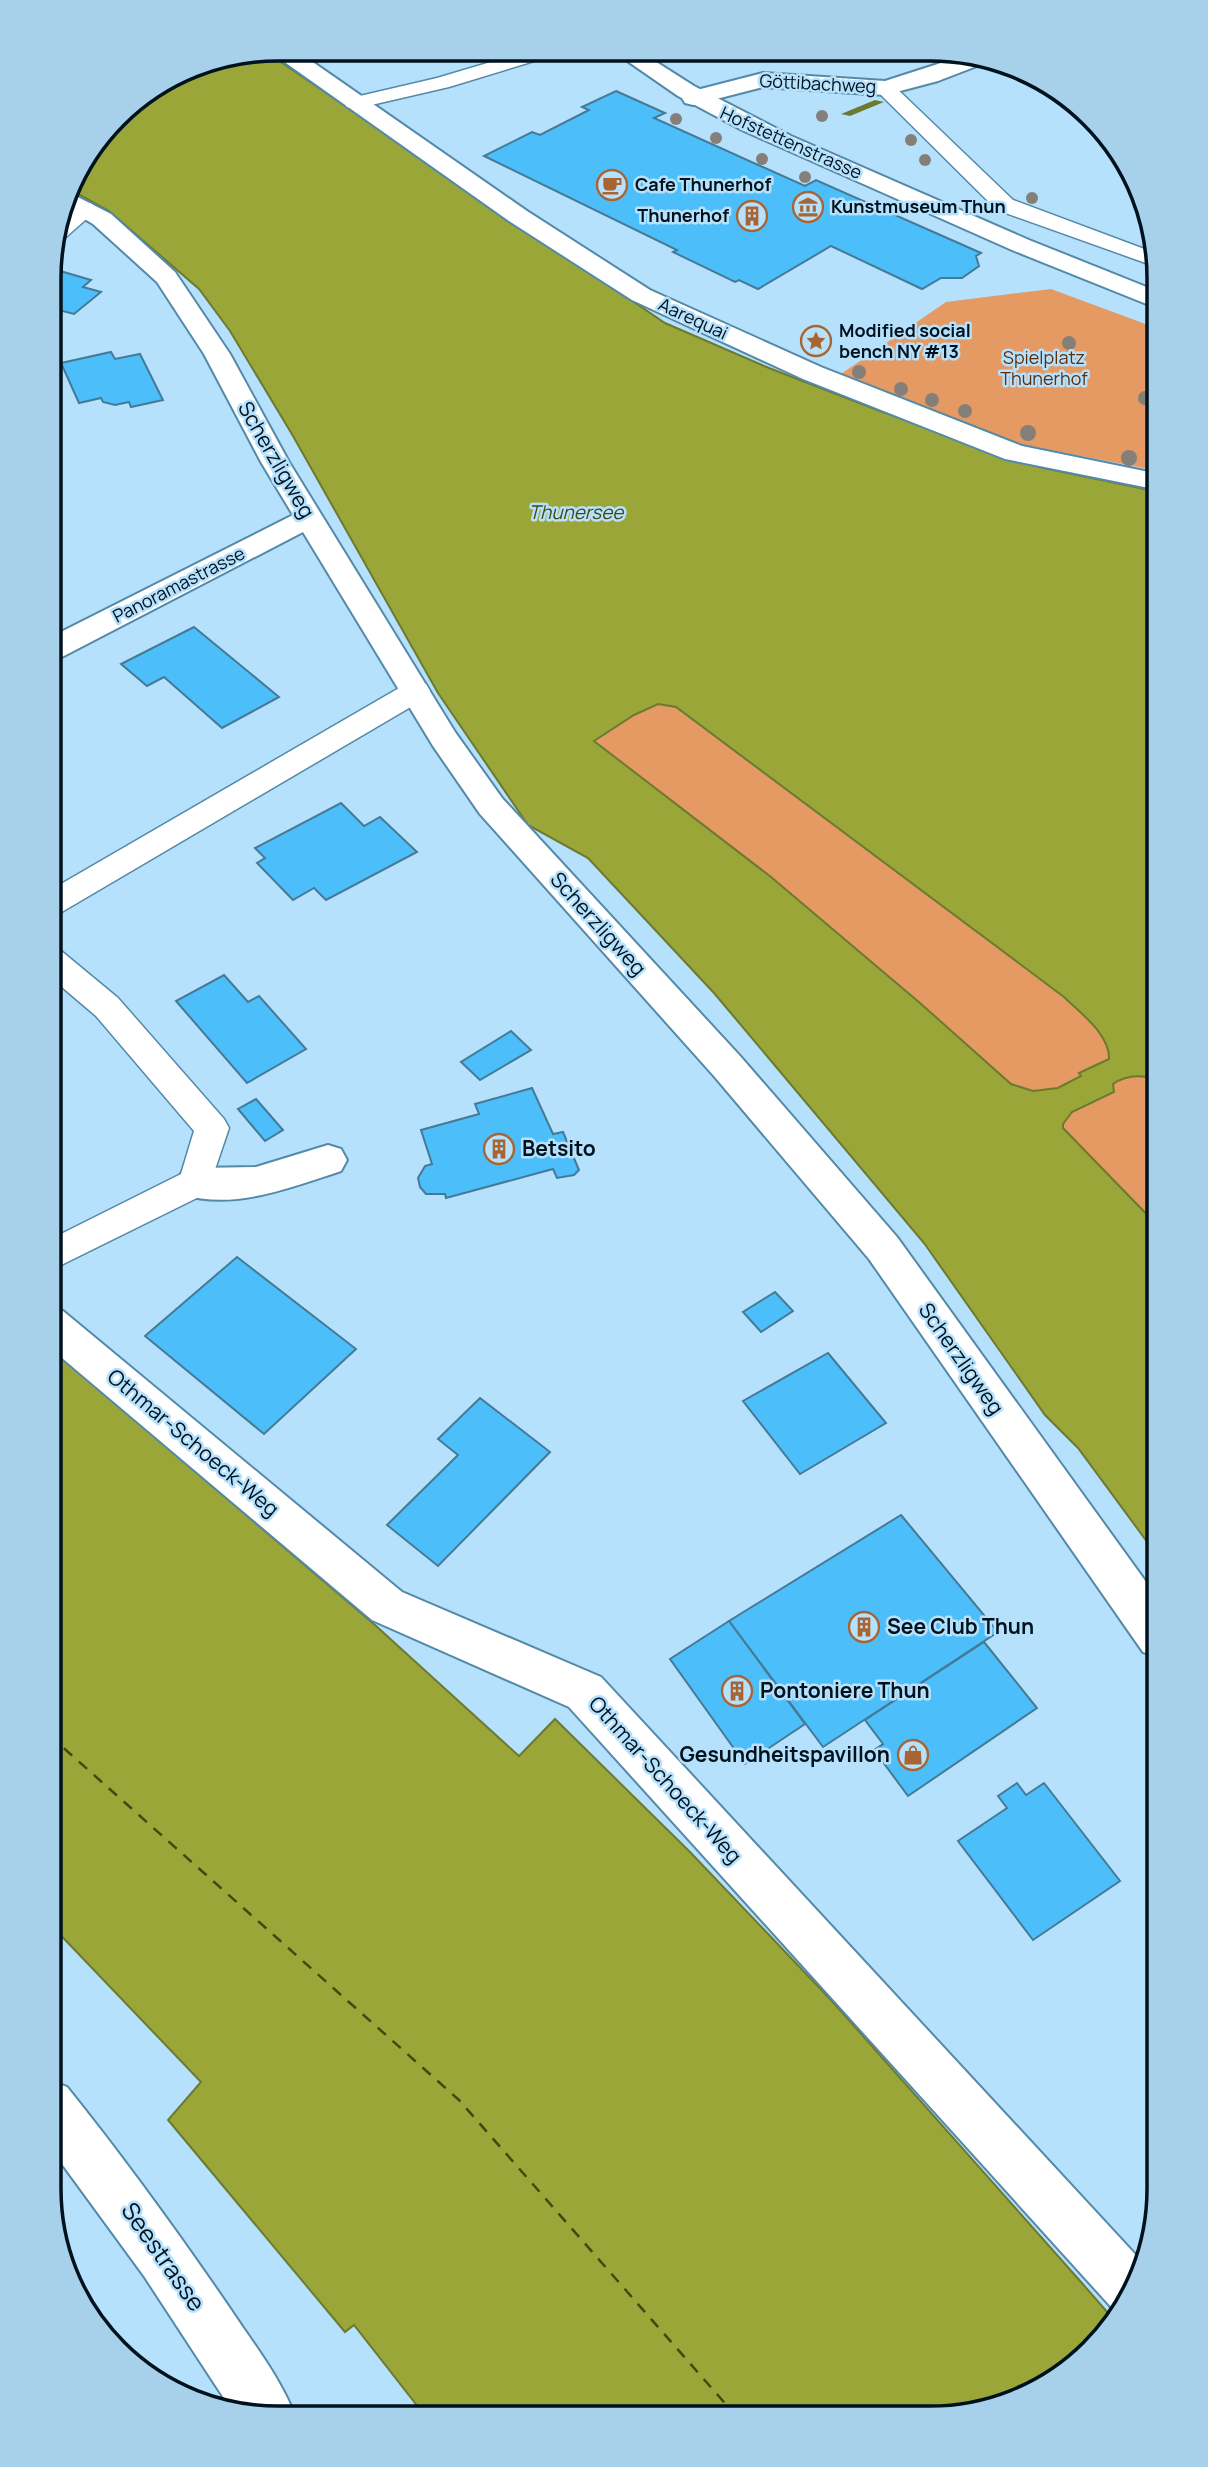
<svg xmlns="http://www.w3.org/2000/svg" width="1208" height="2467" viewBox="0 0 1208 2467" font-family="Manrope,sans-serif">
<rect width="100%" height="100%" fill="#b6e1fc"/>
<g fill="#e59963">
<path d="M1051 289 1159 329V471L1020 444 841 374 946 302Z"/>
<path d="M658 704 676 707 1064 997C1080 1013 1110 1034 1109 1059L1079 1072 1082 1076 1058 1088 1033 1091 1011 1084 920 1003 771 877 594 740 634 715Z"/>
<path d="M1146 1076 1159 1080V1227L1063 1128V1123L1072 1112 1114 1092 1113 1084 1122 1078Z"/>
</g>
<g fill="#9ba639" stroke="#6c7a31" stroke-width="2" fill-rule="evenodd">
<path d="M266 52 665 323 769 368 880 411 1039 467 1159 492V1080C1144 1075 1127 1074 1113 1084L1114 1092 1072 1112 1063 1124V1128L1159 1227V1558L1078 1448 1045 1415 924 1243 714 993 588 858 528 825 438 693 293 436 230 331 199 289 109 211 69 189 72 177 127 106 191 66ZM658 704 676 707 1064 997C1080 1013 1110 1034 1109 1059L1079 1073 1081 1076 1058 1088 1033 1091 1011 1084 920 1003 771 877 594 741 634 715Z"/>
<path d="M49 1347 375 1625 519 1756 555 1719 690 1852 831 2000 1081 2282 1115 2321 1112 2328 1057 2379 1003 2406 930 2418 426 2417 354 2325 345 2332 168 2120 201 2082 49 1923Z"/>
</g>
<g fill="none" stroke-linecap="round" stroke-linejoin="round">
<path fill="#6c7a31" fill-rule="evenodd" d="M875 100 884 102 850 116 841 114Z"/>
<path stroke="#43480e" stroke-width="2.5" stroke-dasharray="11 9" stroke-linecap="butt" d="M49 1735 459 2100 737 2417"/>
</g>
<g fill="#4cbef9" stroke="#457a97" stroke-width="2">
<path d="M456 50H502L466 59Z"/>
<path d="M616 91 665 113 654 118 805 186 816 180 981 253 976 256 979 266 962 278H941L922 289 831 246 758 289 739 280 735 282 673 252 677 250 484 156 532 132 540 135 589 110 582 107Z"/>
<path d="M50 268 91 280 83 287 101 292 74 314 55 309 50 313Z"/>
<path d="M111 352 115 359 140 354 163 400 131 407 129 402 115 405 103 402 101 398 79 403 61 363Z"/>
<path d="M194 627 279 697 222 728 164 677 147 686 121 664Z"/>
<path d="M341 803 364 826 380 817 417 852 326 900 314 888 293 900 257 863 265 858 255 848Z"/>
<path d="M224 975 248 1002 259 996 306 1049 247 1083 176 1001Z"/>
<path d="M511 1031 531 1050 480 1080 461 1062Z"/>
<path d="M532 1088 553 1134 563 1132 579 1170 574 1175 557 1178 553 1169 446 1198 445 1194H426L420 1187 418 1178 425 1166 432 1164 421 1130 479 1114 475 1104Z"/>
<path d="M256 1099 283 1130 265 1141 238 1109Z"/>
<path d="M237 1257 356 1349 264 1434 145 1336Z"/>
<path d="M775 1292 793 1311 761 1332 743 1312Z"/>
<path d="M828 1353 886 1423 800 1474 743 1401Z"/>
<path d="M480 1398 550 1452 438 1566 387 1525 458 1455 438 1439Z"/>
<path d="M901 1515 998 1632 823 1747 729 1621Z"/>
<path d="M729 1621 805 1724 745 1764 670 1659Z"/>
<path d="M984 1642 1037 1708 908 1796 874 1750 883 1744 865 1720Z"/>
<path d="M1017 1783 1026 1795 1044 1783 1120 1881 1033 1940 958 1841 1007 1808 998 1796Z"/>
</g>
<g fill="none" stroke-linecap="round" stroke-linejoin="round">
<g stroke="#5489a7" stroke-width="3">
<g id="lane">
<path d="M528 51H557L554 55 449 87 354 109 347 107 344 103 347 99 437 78Z"/>
<path d="M885 82 892 84 1013 200 1155 253 1157 267 997 210 878 92 875 88 878 84Z"/>
<path d="M84 202 92 204 95 209 92 214 66 237 56 238C61 221 65 207 84 202Z"/>
<path d="M416 682 426 684 430 691 426 698 60 913 49 916V891L406 684Z"/>
<path d="M49 947 60 950 118 998 224 1119 229 1128 207 1193 49 1271V1240L181 1174 194 1131 96 1016 49 976Z"/>
</g>
</g>
<g stroke="#5489a7" stroke-width="4">
<g id="street">
<path d="M278 49H294L527 211 650 290 821 367 1022 446 1159 474V490L1005 459 803 379 632 300 509 221 269 51Z"/>
<path d="M972 53 990 61 938 81 885 95 763 87 693 105 685 103 682 98 685 93 763 73 885 81Z"/>
<path d="M68 192 111 214 175 272 230 354 289 462 455 732 502 798 740 1056 897 1237 1159 1600V1658L1143 1652 869 1259 714 1076 480 814 433 746 303 532 60 658 49 661V638L293 515 261 462 204 354 157 282 93 224 64 207Z"/>
<path d="M328 1145 341 1149 347 1160 341 1171C292 1187 233 1211 182 1194L176 1183 182 1172 195 1168 256 1167Z"/>
<path d="M49 1306 63 1311 402 1592 601 1677 1145 2265 1120 2312 1113 2309 569 1707 372 1620 49 1347Z"/>
</g>
</g>
<g stroke="#5489a7" stroke-width="4">
<g id="secondary">
<path d="M613 51H639L694 86 791 136 1029 240 1159 292V309L1012 250 742 130 678 96Z"/>
<path d="M49 2080 67 2087C124 2158 177 2231 229 2307 252 2342 280 2377 295 2416H248L233 2412 144 2276 49 2146Z"/>
</g>
</g>
<use href="#lane" fill="#fff" fill-rule="evenodd"/>
<use href="#street" fill="#fff" fill-rule="evenodd"/>
<use href="#secondary" fill="#fff" fill-rule="evenodd"/>
</g>
<g fill="#847f79">
<circle cx="822" cy="116" r="6"/>
<circle cx="676" cy="119" r="6"/>
<circle cx="716" cy="138" r="6"/>
<circle cx="911" cy="140" r="6"/>
<circle cx="762" cy="159" r="6"/>
<circle cx="925" cy="160" r="6"/>
<circle cx="805" cy="177" r="6"/>
<circle cx="1032" cy="198" r="6"/>
<circle cx="1069" cy="343" r="7"/>
<circle cx="859" cy="372" r="7"/>
<circle cx="901" cy="389" r="7"/>
<circle cx="1145" cy="398" r="7"/>
<circle cx="932" cy="400" r="7"/>
<circle cx="965" cy="411" r="7"/>
<circle cx="1028" cy="433" r="8"/>
<circle cx="1129" cy="458" r="8"/>
</g>
<defs>
<g id="cafe-ring" transform="scale(1.575)"><circle r="9.5" fill="#b6e1fc" stroke="#a86533" stroke-width="1.5"/><path d="M-5.5-4.5H6V0H3Q3 3.5 0 3.5H-2.5Q-5.5 3.5-5.5 0ZM3-3.2v2h1.7v-2ZM-6 4.5H4V6H-6Z" fill="#a86533"/></g>
<g id="museum-ring" transform="scale(1.575)"><circle r="9.5" fill="#b6e1fc" stroke="#a86533" stroke-width="1.5"/><path d="M0-6L6-3V-2H-6V-3ZM-5-1h2V3h-2ZM-1-1h2V3h-2ZM3-1h2V3H3ZM-6 4H6V6H-6Z" fill="#a86533"/></g>
<g id="building-ring" transform="scale(1.575)"><circle r="9.5" fill="#b6e1fc" stroke="#a86533" stroke-width="1.5"/><path d="M-4-6H4V6H1V3H-1V6H-4ZM-2.5-4.3h1.7v1.8h-1.7ZM.8-4.3h1.7v1.8H.8ZM-2.5-1h1.7V.8h-1.7ZM.8-1h1.7V.8H.8Z" fill="#a86533"/></g>
<g id="sight-ring" transform="scale(1.575)"><circle r="9.5" fill="#b6e1fc" stroke="#a86533" stroke-width="1.5"/><path d="M0-6L1.8-2.2L6-1.7L2.9 1.2L3.7 5.4L0 3.3L-3.7 5.4L-2.9 1.2L-6-1.7L-1.8-2.2Z" fill="#a86533"/></g>
<g id="shop-ring" transform="scale(1.575)"><circle r="9.5" fill="#b6e1fc" stroke="#a86533" stroke-width="1.5"/><path d="M-5-2.5h2.3a2.7 3.5 0 0 1 5.4 0H5L5.5 6h-11ZM-1.5-2.5h3a1.5 2.3 0 0 0-3 0Z" fill="#a86533"/></g>
</defs>
<g fill-rule="evenodd">
<use href="#cafe-ring" x="612" y="185"/>
<use href="#museum-ring" x="808" y="207"/>
<use href="#building-ring" x="752" y="216"/>
<use href="#sight-ring" x="816" y="341"/>
<use href="#building-ring" x="499" y="1149"/>
<use href="#building-ring" x="864" y="1627"/>
<use href="#building-ring" x="737" y="1691"/>
<use href="#shop-ring" x="913" y="1755"/>
</g>
<g text-anchor="middle" stroke-width="5" stroke-linejoin="round" paint-order="stroke">
<g font-size="18" fill="#00121d" stroke="#b6e1fc">
<text transform="translate(818 84) rotate(3)" y="6">Göttibachweg</text>
<text transform="translate(791 143) rotate(24)" y="6">Hofstettenstrasse</text>
<text transform="translate(693 319) rotate(25)" y="6">Aarequai</text>
<text transform="translate(179 585) rotate(-27)" y="6">Panoramastrasse</text>
</g>
<g font-size="18" font-weight="bold" fill="#00121d" stroke="#b6e1fc" text-anchor="start">
<text x="635" y="191">Cafe Thunerhof</text>
<text x="831" y="213">Kunstmuseum Thun</text>
<text x="729" y="222" text-anchor="end">Thunerhof</text>
<text x="839" y="337">Modified social<tspan x="839" dy="21">bench NY #13</tspan></text>
</g>
<g font-size="18" fill="#5b2f0d" stroke="#b6e1fc">
<text x="1044" y="364">Spielplatz<tspan x="1044" dy="21">Thunerhof</tspan></text>
</g>
<g font-size="19" font-style="italic" fill="#43480e" stroke="#b6e1fc">
<text x="576" y="519">Thunersee</text>
</g>
<g font-size="21" fill="#00121d" stroke="#b6e1fc">
<text transform="translate(276 460) rotate(60)" y="7">Scherzligweg</text>
<text transform="translate(598 924) rotate(48)" y="7">Scherzligweg</text>
<text transform="translate(961 1359) rotate(55)" y="7">Scherzligweg</text>
<text transform="translate(193 1443) rotate(40)" y="7">Othmar-Schoeck-Weg</text>
<text transform="translate(665 1780) rotate(48)" y="7">Othmar-Schoeck-Weg</text>
</g>
<g font-size="21" font-weight="bold" fill="#00121d" stroke="#b6e1fc" text-anchor="start">
<text x="522" y="1156">Betsito</text>
<text x="887" y="1634">See Club Thun</text>
<text x="760" y="1698">Pontoniere Thun</text>
<text x="890" y="1762" text-anchor="end">Gesundheitspavillon</text>
</g>
<g font-size="24" fill="#00121d" stroke="#b6e1fc">
<text transform="translate(163 2257) rotate(55)" y="8">Seestrasse</text>
</g>
</g>
<path d="M0 0H1208V2467H0ZM278 61H930A217 217 0 0 1 1147 278V2189A217 217 0 0 1 930 2406H278A217 217 0 0 1 61 2189V278A217 217 0 0 1 278 61Z" fill="#a7d0ea" fill-rule="evenodd"/>
<path fill="none" stroke="#00121d" stroke-width="3.5" d="M278 61H930A217 217 0 0 1 1147 278V2189A217 217 0 0 1 930 2406H278A217 217 0 0 1 61 2189V278A217 217 0 0 1 278 61Z"/>
</svg>
